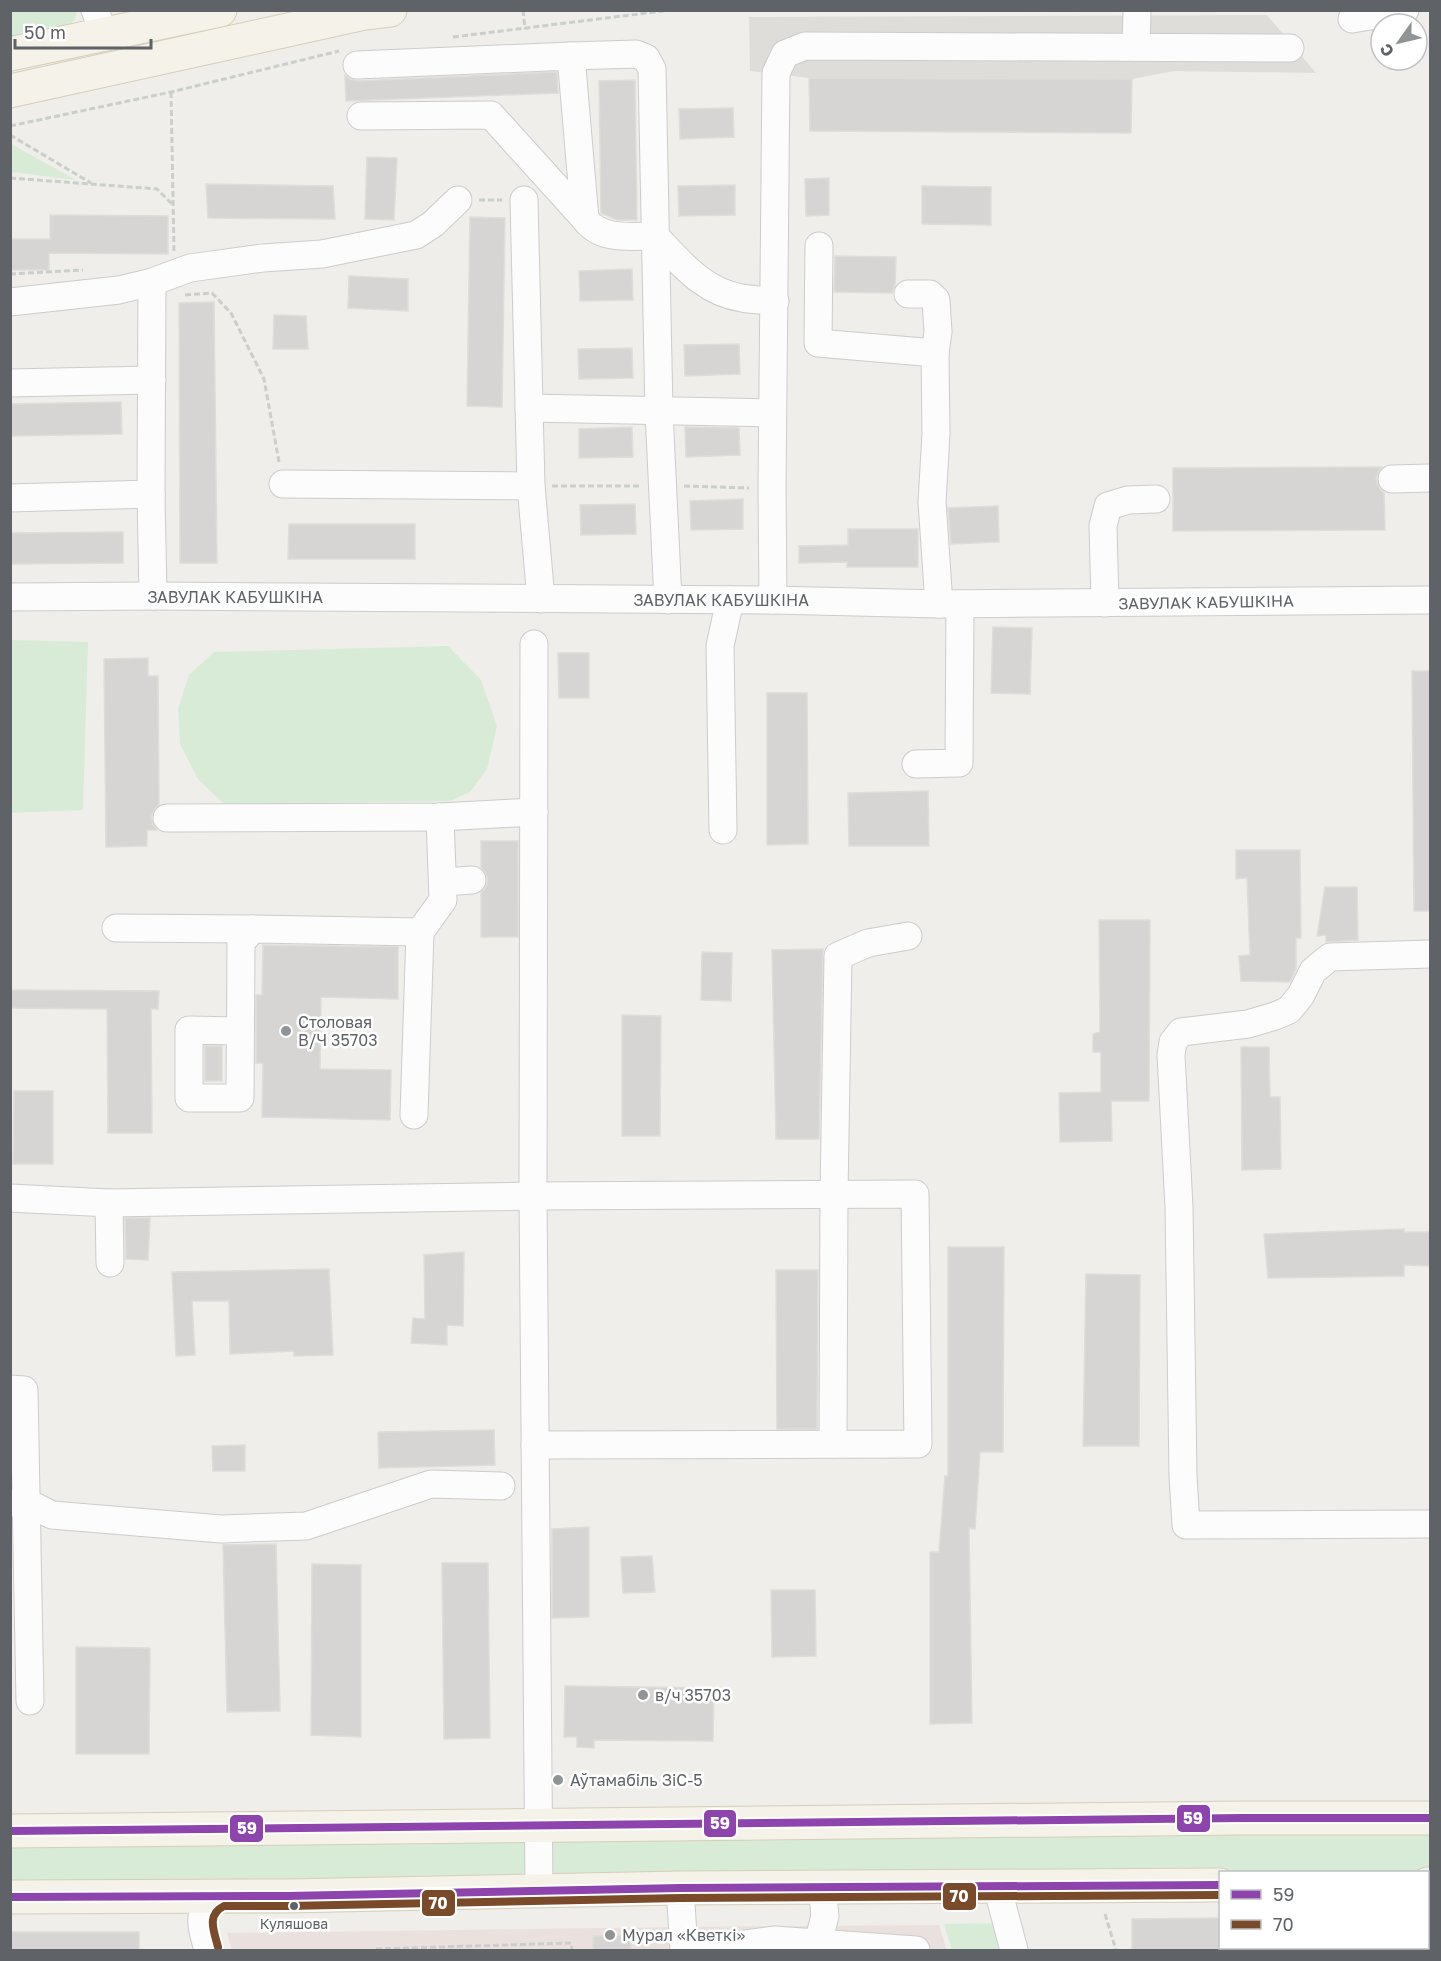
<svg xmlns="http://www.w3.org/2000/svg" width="1441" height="1961" viewBox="0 0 1441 1961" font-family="'Golos Text',sans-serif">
<rect width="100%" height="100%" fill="#efeeea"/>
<path fill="#dfddda" d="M1267 15 1316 73 1174 71 1132 79 809 78 750 71 749 17Z"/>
<path fill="#eae0de" d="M939 1925 947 1950H232L227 1933 682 1927Z"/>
<g fill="#d8ebd6">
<path d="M10 11H77L75 19 68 27 11 39Z"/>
<path d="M11 144 76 180 11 172Z"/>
<path d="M10 640 88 642 83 810 11 813Z"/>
<path d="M448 646 481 680 497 726 487 769 470 792 450 801 224 804 198 779 180 744 178 708 189 675 214 652Z"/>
<path d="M1430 1833V1873L1220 1872 562 1882 549 1873 550 1844 554 1840Z"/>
<path d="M522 1841 528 1843 527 1879 11 1887 10 1845Z"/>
<path d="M1002 1923 1010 1950H952L944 1924Z"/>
</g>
<g fill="#d6d5d3" stroke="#deddd9" stroke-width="1.5">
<path d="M557 72 558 93 346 101 345 75 350 79 358 81Z"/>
<path d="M809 78 1132 79 1131 133 810 131Z"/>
<path d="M635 80 637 220H617L601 213 599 81Z"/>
<path d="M733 108 734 137 680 139 679 109Z"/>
<path d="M367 157 397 158 394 220 365 219Z"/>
<path d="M829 178V215L806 216 805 179Z"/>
<path d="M206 184 333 186 335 219 208 218Z"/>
<path d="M735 185V215L679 216 678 186Z"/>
<path d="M922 186 991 187V225L922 224Z"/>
<path d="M50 215 168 216V254L49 253V270H10V239H50Z"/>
<path d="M470 217 505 218 502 407 467 406Z"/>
<path d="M835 256 896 257 895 285 892 293 834 292Z"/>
<path d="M632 269 633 300 580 301 579 271Z"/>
<path d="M349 276 408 279V311L348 308Z"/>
<path d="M214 302 217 563H180L179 303Z"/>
<path d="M274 315 306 316 308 349H273Z"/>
<path d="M739 344 740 374 685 376 684 345Z"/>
<path d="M632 348 633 378 579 379 578 349Z"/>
<path d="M121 402 122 434 10 436V404Z"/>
<path d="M632 427 633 457 579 458V429Z"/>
<path d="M685 427 739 428 740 455 686 457Z"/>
<path d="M1382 467 1378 472 1376 480 1379 488 1384 493 1385 530 1173 531V468Z"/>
<path d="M743 499V529L691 530 690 501Z"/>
<path d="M635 504 636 534 581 535 580 505Z"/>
<path d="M998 506 999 542 951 544 948 508Z"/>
<path d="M289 524H415V559H288Z"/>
<path d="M848 529H918V567H847V562L799 563V546L848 545Z"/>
<path d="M123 532V563L10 564V533Z"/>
<path d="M993 627 1032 628 1030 694 991 693Z"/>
<path d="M558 653H589V698H559Z"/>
<path d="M148 658V676H158L159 804 154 810 151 817 153 825 157 830H147V846L106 847 104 659Z"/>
<path d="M1412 671H1431V911H1414Z"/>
<path d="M767 693H807L808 844 767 845Z"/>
<path d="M928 791 929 846H849L848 793Z"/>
<path d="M481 841H518V937H481V893L486 887 488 880 485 872 481 867Z"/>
<path d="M1236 850H1300L1301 938H1296V969L1290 982 1241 981 1239 956 1250 955 1247 878 1236 879Z"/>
<path d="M1325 887H1357L1358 940 1326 942V935L1317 936Z"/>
<path d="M1099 920H1150L1149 1101H1111L1112 1141 1060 1142 1059 1093 1101 1092V1052H1093V1034L1100 1032Z"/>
<path d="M263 945 398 947V999L321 997 320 1069 391 1070 390 1120 262 1117 263 1063H256V995H262Z"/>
<path d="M823 949 819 1139H776L772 950Z"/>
<path d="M702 952 732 953 731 1001 701 1000Z"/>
<path d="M10 990 159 991 158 1009H151L152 1133H108L107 1009 10 1008Z"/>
<path d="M622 1015 661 1016 660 1136H622Z"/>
<rect x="205" y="1046" width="17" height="35"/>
<path d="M1241 1047H1269L1270 1097H1280L1281 1169 1242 1170Z"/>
<path d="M14 1091H53V1164H13Z"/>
<path d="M125 1218H150L148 1260 126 1259Z"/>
<path d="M1404 1229V1232H1431V1266L1404 1265V1276L1268 1278 1264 1234Z"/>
<path d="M948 1247H1004L1003 1452H980L975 1529 969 1528 972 1723 930 1724V1552H939L945 1476H948Z"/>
<path d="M464 1252 463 1326 447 1325V1345L411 1343 413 1318 425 1319 424 1255Z"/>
<path d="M329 1269 333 1355 294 1356V1351L230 1354 229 1301H192L195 1355 176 1356 172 1272Z"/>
<path d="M776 1270H818L817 1429H777Z"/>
<path d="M1086 1274 1140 1275 1139 1446H1083Z"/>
<path d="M494 1430 495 1465 379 1468 378 1432Z"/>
<path d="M245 1445V1471H213L212 1446Z"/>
<path d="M589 1527V1617L552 1618V1529Z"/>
<path d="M276 1544 280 1711 227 1712 223 1545Z"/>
<path d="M652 1556 655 1592 623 1593 621 1557Z"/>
<path d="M442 1563H488L490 1738 444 1739Z"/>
<path d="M312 1564 361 1565V1737L311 1735Z"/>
<path d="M771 1590H815L816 1656 772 1657Z"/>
<path d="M76 1647 150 1648 149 1754H76Z"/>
<path d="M565 1686 714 1688 713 1741 594 1740V1748L577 1747V1737H564Z"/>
<path d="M1221 1918V1950H1132V1919Z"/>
<rect x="10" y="1932" width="129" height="18"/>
<path d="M630 1935 631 1950H593V1936Z"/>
</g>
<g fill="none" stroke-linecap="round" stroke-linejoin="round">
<g stroke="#cbcccc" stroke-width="29">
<g id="minor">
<path d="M95 10 104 35"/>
<path d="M1352 19 1405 10"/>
<path d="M1136 47 1137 10"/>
<path d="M571 56 636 54 646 58 652 69 659 412 668 600"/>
<path d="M357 65 571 56 585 219C601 241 630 236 655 236 680 262 703 292 742 298 752 300 764 300 775 301"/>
<path d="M361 116 491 115 585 219"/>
<path d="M524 200 531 486 541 599"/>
<path d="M819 246 818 343 935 353"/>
<path d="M152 282 190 268 263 258 322 254 416 235 433 224 458 200"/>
<path d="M908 294H930L936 300 938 332 935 353 936 434 932 502 939 604"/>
<path d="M10 302 119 290 152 282 151 494 153 596"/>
<path d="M10 383 152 380"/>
<path d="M529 408 772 413"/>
<path d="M1392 479 1430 478"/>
<path d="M283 484 531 486"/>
<path d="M10 498 151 494"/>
<path d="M10 597 153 596 773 600 939 604 1430 600"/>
<path d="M773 600 772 488 776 73 785 54 805 46 1290 48"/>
<path d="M1105 603 1103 526 1108 506 1128 500 1156 499"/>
<path d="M534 644 533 1196 539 1890"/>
<path d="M916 764 959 763 960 604"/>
<path d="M167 818 440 817 534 812"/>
<path d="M723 830 720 646 730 600"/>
<path d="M443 882 472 880"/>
<path d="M116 928 252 929"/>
<path d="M1430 954 1330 957 1313 971 1301 995 1289 1010 1275 1016 1248 1024 1181 1032 1173 1042 1171 1055 1179 1207 1183 1476 1186 1525 1430 1524"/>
<path d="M240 1031 189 1030V1098H240L241 943 252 929 420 932"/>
<path d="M414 1115 420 932 443 900 440 817"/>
<path d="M10 1198 109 1203 110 1263"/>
<path d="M109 1203 533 1196 915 1194 918 1444 535 1445"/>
<path d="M10 1389 24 1390 30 1701"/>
<path d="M833 1444 834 1194 838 956 868 943 908 936"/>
<path d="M10 1503 26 1502 52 1515 221 1529 306 1526 431 1484 501 1486"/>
<path d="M997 1886 1014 1950"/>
<path d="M680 1888 684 1950"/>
<path d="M208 1950C201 1924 194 1909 222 1895"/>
<path d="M702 1950 774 1940 916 1950"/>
<path d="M816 1950 825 1916 822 1887"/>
<path d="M1302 1950V1948"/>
</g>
</g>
<g stroke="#d7ceb8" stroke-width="35">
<g id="major">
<path d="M10 54 220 10"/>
<path d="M10 91 365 13 390 10"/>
<path d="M10 1831 1243 1818H1430"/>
<path d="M1428 1884H1430"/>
<path d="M10 1897 287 1896 680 1888 1220 1885"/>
</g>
</g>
<g stroke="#cacfcc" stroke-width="3" stroke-dasharray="6 3" stroke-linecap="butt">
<path d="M523 10 525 29"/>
<path d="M453 37 671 10"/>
<path d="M171 92 174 252"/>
<path d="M10 126 171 92 339 51"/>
<path d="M10 135 91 183"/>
<path d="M10 178 157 189 173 205"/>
<path d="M479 200H502"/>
<path d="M10 274 83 270"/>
<path d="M185 295 212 293 231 313 264 379 279 462"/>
<path d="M552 486H641"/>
<path d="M684 486 749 488"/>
<path d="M1105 1914 1116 1950"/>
<path d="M376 1949 571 1943 572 1950"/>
</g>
<use href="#minor" stroke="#fdfcfc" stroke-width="27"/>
<use href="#major" stroke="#f4f2e9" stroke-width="33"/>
<g stroke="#fff" stroke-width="12">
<g id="bus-1">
<path d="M10 1831 1243 1818H1430"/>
<path d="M10 1897 287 1896 680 1888 1220 1885"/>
</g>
</g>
<g stroke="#fff" stroke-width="12">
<path id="bus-2" d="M218 1947C214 1931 206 1915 224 1906H287L680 1898 1220 1895"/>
</g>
<use href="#bus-1" stroke="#8e44ad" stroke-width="8"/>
<use href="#bus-2" stroke="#7a4b2a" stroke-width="8"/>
</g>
<g fill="#919496" stroke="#fff" stroke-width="2">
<circle cx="286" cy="1031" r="6"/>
<circle cx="643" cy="1695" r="6"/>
<circle cx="558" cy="1780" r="6"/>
<circle cx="610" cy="1935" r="6"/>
</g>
<circle fill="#5f6368" stroke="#fff" stroke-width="2" cx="294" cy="1906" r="5"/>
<g text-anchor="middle" stroke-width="5" stroke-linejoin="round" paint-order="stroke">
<g font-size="14" fill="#5f6368" stroke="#fff">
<text x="294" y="1929">Куляшова</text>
</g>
<g font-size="16" fill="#5f6368" stroke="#fff">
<text x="235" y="603">ЗАВУЛАК КАБУШКІНА</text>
<text x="721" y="606">ЗАВУЛАК КАБУШКІНА</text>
<text transform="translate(1206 602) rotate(-1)" y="6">ЗАВУЛАК КАБУШКІНА</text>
</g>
<g font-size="16" fill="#5f6368" stroke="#fff" text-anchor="start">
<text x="298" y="1028">Столовая<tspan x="298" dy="18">В/Ч 35703</tspan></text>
<text x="655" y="1701">в/ч 35703</text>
<text x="570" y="1786">Аўтамабіль ЗіС-5</text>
<text x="622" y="1941">Мурал «Кветкі»</text>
</g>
</g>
<g stroke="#fff" stroke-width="2">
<rect x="1176" y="1804" width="35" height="29" rx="6" fill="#8e44ad"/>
<rect x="703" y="1809" width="34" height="29" rx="6" fill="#8e44ad"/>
<rect x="229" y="1814" width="35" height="29" rx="6" fill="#8e44ad"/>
<rect x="942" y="1882" width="35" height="29" rx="6" fill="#7a4b2a"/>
<rect x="421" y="1889" width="35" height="28" rx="6" fill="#7a4b2a"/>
</g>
<g font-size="16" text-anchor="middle" font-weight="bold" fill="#fff">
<text x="1193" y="1824">59</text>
<text x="720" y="1829">59</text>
<text x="247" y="1834">59</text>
<text x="959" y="1902">70</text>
<text x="438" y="1909">70</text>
</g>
<rect width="1441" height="1961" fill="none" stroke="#5f6368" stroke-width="24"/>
<rect x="1219" y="1871" width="210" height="78" fill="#ffffff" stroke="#bfc1c3" stroke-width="1.5"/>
<rect x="1231" y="1890" width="30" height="9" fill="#8e44ad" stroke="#bfc1c3" stroke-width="1.5"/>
<text x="1273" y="1901" font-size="18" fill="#5f6368">59</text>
<rect x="1231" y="1920" width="30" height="9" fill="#7a4b2a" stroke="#bfc1c3" stroke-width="1.5"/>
<text x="1273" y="1931" font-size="18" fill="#5f6368">70</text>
<g transform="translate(1399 42) rotate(236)"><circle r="28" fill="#ffffff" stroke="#bfc1c3" stroke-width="1.5"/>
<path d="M0-4.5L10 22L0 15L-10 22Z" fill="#919496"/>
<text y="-9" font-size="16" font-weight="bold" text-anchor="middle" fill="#5f6368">С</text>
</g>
<path d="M15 39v9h136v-9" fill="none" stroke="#5f6368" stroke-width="3"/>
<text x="24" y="39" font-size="18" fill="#5f6368" stroke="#ffffff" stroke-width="4.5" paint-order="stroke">50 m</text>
</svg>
